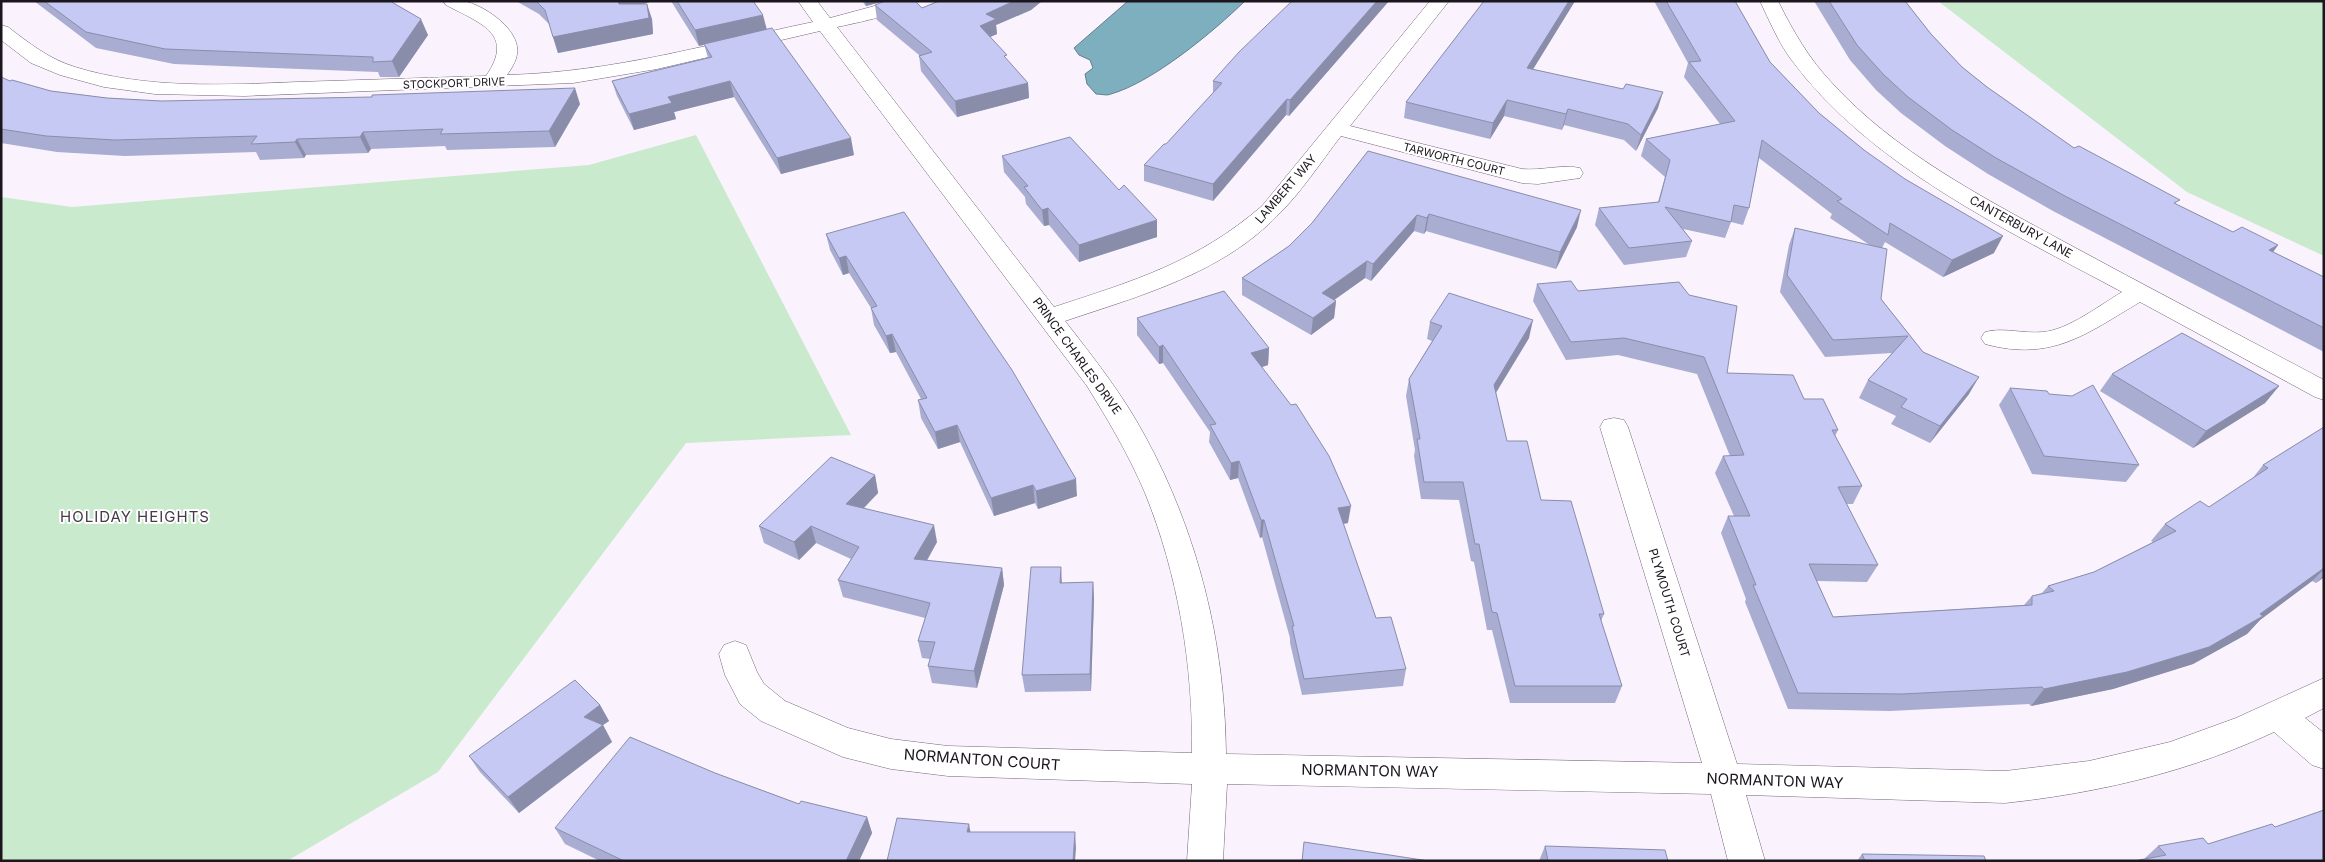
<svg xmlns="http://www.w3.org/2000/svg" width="2325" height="862" viewBox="0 0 2325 862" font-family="Inter,sans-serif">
<rect width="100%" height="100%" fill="#faf2fc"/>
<g fill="#c9eacd">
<path d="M1938 1H2324V256L2187 192Z"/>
<path d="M696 135 851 435 686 443 438 772 287 861H1V197L72 207 589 165Z"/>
</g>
<path fill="#7dafbf" stroke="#60818e" d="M1128 1H1245C1213 32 1153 82 1111 94 1107 96 1101 94 1096 94L1087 84 1085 74 1093 68 1090 60 1079 55 1074 48Z"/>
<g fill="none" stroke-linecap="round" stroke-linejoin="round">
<g stroke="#75647a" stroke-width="1">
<g id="minor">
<path d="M443 1C450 1 460 0 467 2 487 7 521 31 517 54 516 62 511 69 507 75 615 72 708 44 813 22L798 1H817L830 18 893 1H920C913 11 852 24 837 27L1054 307C1134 281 1197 262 1262 206L1430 1H1449L1350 126 1522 169C1541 171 1562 164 1580 168L1583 173 1580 178 1538 184 1522 183 1341 136C1320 163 1301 193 1277 216 1221 274 1139 296 1065 321 1094 358 1123 395 1145 436 1198 533 1225 643 1226 754L1702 763 1600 427 1604 420 1614 418 1624 420 1628 427 1737 764 2005 771 2089 761 2170 742 2236 718 2324 678V708L2305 718 2324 733V769L2312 765 2274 732C2189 772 2098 793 2005 803L1746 795 1765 861H1728L1711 794 1227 784 1223 861H1187L1192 784 948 776 891 769 843 757 761 721 740 704 725 675 719 654 724 645 735 641 746 645 757 672 764 684 785 701 848 728 891 739 948 746 1192 753C1193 665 1178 574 1145 493 1129 455 1108 420 1087 386L820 31 657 69 573 83 244 96 155 94 104 87 60 75 31 63 1 40V25L8 27C29 43 49 59 75 67 146 89 224 85 297 82 360 80 423 78 486 76 516 33 479 23 446 5Z"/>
<path d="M1760 1H1778C1793 31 1809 59 1832 83 1894 151 1980 196 2059 239 2147 287 2236 333 2324 380V400L2315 397 2140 302C2086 334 2052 362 1985 344L1981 338 1985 332C2003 327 2023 334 2043 332 2068 330 2100 305 2122 292 2007 230 1869 166 1790 58 1778 41 1769 20 1760 1Z"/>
</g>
</g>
<use href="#minor" fill="#fff" fill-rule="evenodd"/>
</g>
<g fill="#a9add1">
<path d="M34 1H390L428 35 399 77H380L378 72 174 64 96 48Z"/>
<path d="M516 1H653L644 4 652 19 653 34 558 53 549 24 539 14Z"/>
<path d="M671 1H753L766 29 854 155 781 174 734 97 674 112 676 119 634 130 617 96 612 81 708 58 704 44 699 46Z"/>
<path d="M862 1H885L866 6Z"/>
<path d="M939 1H1042L1031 10 996 25 997 34 990 37 1007 60 1028 83 1029 98 957 117 921 71 919 55 877 20 875 5 922 8Z"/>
<path d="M1292 1H1389L1289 116 1286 115 1213 201 1144 181V165L1166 144 1213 93V81Z"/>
<path d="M1484 1H1575L1533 69 1658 108 1636 151 1624 140 1564 125 1562 130 1504 116 1490 139 1404 118 1406 102Z"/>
<path d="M1654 1H1735L1770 62 1819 113 1864 150 1994 253 1943 277 1885 242 1882 248 1881 299 1923 352 1969 394 1930 443 1891 424 1896 416 1859 398 1868 380 1892 353 1825 357 1780 292 1789 245 1795 228 1871 246 1830 218 1832 214 1759 158 1749 208 1743 225 1731 222 1725 238 1683 229 1692 241 1686 257 1624 265 1595 225 1599 208 1658 202 1665 177 1641 156 1646 139 1720 124 1684 77 1688 63Z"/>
<path d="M1814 1H1905L1931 34 1962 67 1987 87 2074 148 2177 205 2233 232 2278 245 2273 252 2324 277V352L2053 211 1988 174 1945 146 1901 113 1876 90 1850 60Z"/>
<path d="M1 77 10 81 51 91 107 98 161 101 580 104 555 147 447 150 445 146 371 149 368 153 306 155 304 158 260 160 256 152 125 156 57 152 1 143Z"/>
<path d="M1368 151 1577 227 1556 269 1426 231 1424 234 1414 231 1371 281 1365 278 1334 300 1336 301 1334 318 1311 335 1242 295V278L1289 246 1312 223Z"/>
<path d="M1002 156 1157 237 1079 262 1049 225 1044 226 1026 204 1025 197 1004 172Z"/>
<path d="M826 234 1077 496 1038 509 1035 503 994 516 960 442 938 449 921 418 918 400 921 399 896 352 890 353 874 325 871 308 849 273 843 275 830 250Z"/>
<path d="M1679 282 1727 373 1804 399 1838 430 1835 436 1862 486 1853 504H1846L1878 565 1867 582 1817 581 1833 617 2024 605 2032 596 2042 593 2048 586 2094 572 2153 542 2151 541 2165 524 2209 507 2252 479 2263 465 2324 427V577L2316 583 2312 581 2260 620 2247 634 2193 664 2113 689 2031 706 2029 704 1890 711 1788 709 1745 602 1746 599 1721 533 1728 516H1734L1715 473 1723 456H1730L1697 374 1618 355 1566 360 1533 301 1537 284 1578 291Z"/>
<path d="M1137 318 1269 348 1268 365 1262 367 1348 523 1343 524 1376 618 1406 669 1403 686 1302 695 1290 643V638L1262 537 1260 538 1238 478 1230 480 1209 442 1210 432 1163 363 1159 364 1137 335Z"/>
<path d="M1430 322 1529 338 1496 393 1507 441 1541 500 1604 614 1601 621 1622 686 1615 703H1510L1492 630H1487L1474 562 1471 561 1459 500 1421 499 1414 456 1415 450 1406 396 1409 379 1432 341 1427 339Z"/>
<path d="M2112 374 2279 386 2265 403 2193 448 2100 391Z"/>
<path d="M2010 388 2049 394 2139 465 2126 482 2032 474 1999 405Z"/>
<path d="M875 475 878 493 864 508 937 542 927 561 1002 568 1004 585 977 688 932 683 928 666 930 659 922 658 918 641 925 618 843 597 838 580 851 559 816 543 799 560 764 543 759 526Z"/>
<path d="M1093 582 1094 599 1091 691 1025 692 1022 675Z"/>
<path d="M600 705 609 721 603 725 612 742 519 813 480 772 469 756Z"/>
<path d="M715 773 799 804 867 817 872 833 859 861H600L565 844 555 828Z"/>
<path d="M2275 827 2324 861 2144 859 2158 846 2208 844Z"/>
<path d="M1545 846 1668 861H1539Z"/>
<path d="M1862 854 1986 861H1857Z"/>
</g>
<g fill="#8a8daa">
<path d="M617 1H653L620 10Z"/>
<path d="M865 1H885L866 6Z"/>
<path d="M1014 1H1042L1031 10 996 25 997 34 981 41 980 26 986 14Z"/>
<path d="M1377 1H1389L1289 116 1290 100Z"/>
<path d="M1569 1H1575L1524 84 1527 68Z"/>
<path d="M647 4 652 19 653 34 558 53 553 37Z"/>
<path d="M763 15 767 30 699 46 695 30Z"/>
<path d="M421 19 428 35 399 77 392 61Z"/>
<path d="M730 81 734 97 674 112 676 119 634 130 629 114 668 97Z"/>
<path d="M1028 83 1029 98 957 117 955 101Z"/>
<path d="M575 88 580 104 555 147 549 131Z"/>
<path d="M1663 92 1658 108 1636 151 1641 135Z"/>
<path d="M1287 99 1286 115 1213 201V184Z"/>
<path d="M1507 100 1504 116 1490 139 1493 123Z"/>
<path d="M1568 109 1564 125 1562 130 1566 114Z"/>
<path d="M363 132 371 149 368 153 360 137Z"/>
<path d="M851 138 854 155 781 174 777 158Z"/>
<path d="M297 139 306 155 304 158 295 142Z"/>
<path d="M1048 208 1049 225 1044 226 1042 210Z"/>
<path d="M1581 210 1577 227 1556 269 1560 252Z"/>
<path d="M1429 214 1426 231 1424 234 1427 218Z"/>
<path d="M1417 215 1414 231 1371 281 1373 264Z"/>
<path d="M1157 220V237L1079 262V245Z"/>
<path d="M2003 236 1994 253 1943 277 1952 260Z"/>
<path d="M2278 245 2266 262 2269 250Z"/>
<path d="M846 256 849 273 843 275 839 258Z"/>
<path d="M1367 261 1365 278 1320 310 1322 293Z"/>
<path d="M1336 301 1334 318 1311 335 1313 318Z"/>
<path d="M1533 320 1529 338 1490 402 1494 385Z"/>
<path d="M892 334 896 352 890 353 886 336Z"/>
<path d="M1163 345V363L1159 364V347Z"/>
<path d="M1269 348 1268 365 1250 371 1251 353Z"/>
<path d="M1979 377 1969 394 1930 443 1940 426Z"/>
<path d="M2279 386 2265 403 2193 448 2206 431Z"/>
<path d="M957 425 960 442 938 449 935 432Z"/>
<path d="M1239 461 1238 478 1230 480 1231 463Z"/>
<path d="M875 475 878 493 851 521 846 504Z"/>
<path d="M1076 479 1077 496 1038 509 1036 491Z"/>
<path d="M1033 485 1035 503 994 516 991 498Z"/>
<path d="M1351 506 1348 523 1335 525 1338 508Z"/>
<path d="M1261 520H1264L1262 537 1260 538Z"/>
<path d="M934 525 937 542 917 577 914 559Z"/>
<path d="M811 526 816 543 799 560 794 542Z"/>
<path d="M1061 567 1062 584 1060 583Z"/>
<path d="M1002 568 1004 585 977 688 974 671Z"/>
<path d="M2324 568V569L2312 581 2260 620 2247 634 2193 664 2113 689 2031 706 2044 689 2260 614Z"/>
<path d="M2324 575V577L2316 583Z"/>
<path d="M1093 582 1094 599 1091 691 1090 674Z"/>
<path d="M600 705 609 721 603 725 612 742 519 813 508 797 584 717Z"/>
<path d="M867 817 872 833 859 861H846Z"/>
<path d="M969 824 972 840 967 832Z"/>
<path d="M1075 832 1076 848 1075 861H1073Z"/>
</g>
<g fill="#c5c9f3" stroke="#8a8daa">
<path d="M44 1H390L421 19 392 61 373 62V57L165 49 86 32Z"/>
<path d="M536 1H618L619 4H647L649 18 553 37 545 10Z"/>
<path d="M677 1H753L763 15 695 30Z"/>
<path d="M885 1H915L922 8 939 1H1014L986 14 996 19 980 26 1007 55 1004 56 1028 83 955 101 919 56 932 52 875 5Z"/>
<path d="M1292 1H1377L1290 100 1287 99 1213 184 1144 165 1164 144H1166L1222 83 1213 81 1239 52Z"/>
<path d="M1484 1H1569L1527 68 1623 89 1626 84 1663 92 1641 135 1628 124 1568 109 1566 114 1507 100 1493 123 1406 102Z"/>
<path d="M1666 1H1735L1770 62 1819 113 1864 150 1905 179 2003 236 1952 260 1890 223 1888 235 1837 201 1842 199 1762 140 1749 208 1734 205 1731 222 1665 207 1692 241 1629 248 1599 208 1659 202 1670 160 1646 139 1735 121 1689 62 1701 61Z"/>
<path d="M1829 1H1905L1931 34 1962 67 1987 87 2074 148 2079 146 2180 200 2174 203 2233 232 2242 227 2278 245 2269 250 2324 277V328L2063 195 1996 158 1952 130 1908 97 1883 74 1857 45Z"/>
<path d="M772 28 851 138 777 158 730 81 668 97 672 103 629 114 612 81 712 57 704 44Z"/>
<path d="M1 77 10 81 12 80 51 91 107 98 161 101 372 97V95L575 88 549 131 440 134 443 129 363 132 360 137 297 139 295 142 251 144 257 136 115 140 46 136 1 129Z"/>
<path d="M1070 137 1119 190 1124 185 1157 220 1079 245 1048 208 1042 210 1024 187 1028 186 1002 156Z"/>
<path d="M1368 151 1581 210 1560 252 1429 214 1427 218 1417 215 1373 264 1367 261 1322 293 1336 301 1313 318 1242 278 1289 246 1312 223Z"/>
<path d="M904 212 1012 370 1076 479 1036 491 1033 485 991 498 957 425 935 432 918 400 927 398 892 334 886 336 871 308 877 306 846 256 839 258 826 234Z"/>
<path d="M1795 228 1887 249 1881 299 1923 352 1979 377 1940 426 1901 407 1907 399 1868 380 1908 336 1833 340 1787 275Z"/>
<path d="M1571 281 1578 291 1679 282 1689 295 1737 306 1727 373 1793 375 1804 399H1823L1838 430H1832L1862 486 1838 487 1878 565 1809 564 1833 617 2032 605V596L2054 591 2048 586 2094 572 2176 531 2165 524 2200 501 2209 507 2268 468 2263 465 2324 427V568L2260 614 2263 616 2209 647 2127 672 2044 689 2042 687 1902 694 1798 693 1753 585H1756L1728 516H1750L1723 456 1744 455 1704 357 1624 338 1571 342 1537 284Z"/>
<path d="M1224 291 1269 348 1251 353 1291 405 1296 404 1329 456 1351 506 1338 508 1376 618 1391 617 1406 669 1304 679 1292 626H1294L1264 520H1261L1239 461 1231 463 1210 425 1216 424 1163 345 1159 347 1137 318Z"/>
<path d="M1449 293 1533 320 1494 385 1507 441H1527L1541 500 1571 501 1604 614H1599L1622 686H1515L1497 613 1492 612 1479 544H1475L1463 482H1424L1417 439H1420L1409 379 1442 326 1430 322Z"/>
<path d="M2182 333 2279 386 2206 431 2112 374Z"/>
<path d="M2093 385 2139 465 2044 456 2010 388 2047 391 2049 394 2072 396Z"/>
<path d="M831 457 875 475 846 504 934 525 914 559 1002 568 974 671 928 666 935 642 918 641 930 603 838 580 859 547 811 526 794 542 759 526Z"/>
<path d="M1031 567H1061L1060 583 1093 582 1090 674 1022 675Z"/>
<path d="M575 680 600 705 584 717 603 725 508 797 469 756Z"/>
<path d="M630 737 715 773 799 804 801 801 867 817 846 861H624L555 828Z"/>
<path d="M2324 810V861H2134L2166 855 2158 846 2203 838 2208 844 2272 824 2275 827Z"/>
<path d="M897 818 969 824 967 832H1075L1073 861H887Z"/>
<path d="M1304 842 1429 861H1302Z"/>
<path d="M1545 846 1665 850 1668 861H1548Z"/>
<path d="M1862 854 1984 856 1986 861H1865Z"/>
</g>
<g text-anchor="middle" stroke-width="4" stroke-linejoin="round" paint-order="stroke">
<g font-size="11" fill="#1b151d" stroke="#fff">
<text transform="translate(454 83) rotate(-2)" y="4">STOCKPORT DRIVE</text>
<text transform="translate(1454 159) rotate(14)" y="4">TARWORTH COURT</text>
</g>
<g font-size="12" fill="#1b151d" stroke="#fff">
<text transform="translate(1286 189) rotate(-49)" y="4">LAMBERT WAY</text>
<text transform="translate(2021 227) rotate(29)" y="4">CANTERBURY LANE</text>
<text transform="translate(1077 356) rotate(54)" y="4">PRINCE CHARLES DRIVE</text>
<text transform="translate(1669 603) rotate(73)" y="4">PLYMOUTH COURT</text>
</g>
<g font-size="15" letter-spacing="1" fill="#47384c" stroke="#fff">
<text x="135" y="522">HOLIDAY HEIGHTS</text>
</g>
<g font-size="15" fill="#1b151d" stroke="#fff">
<text transform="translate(982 760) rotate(4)" y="5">NORMANTON COURT</text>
<text transform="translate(1370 771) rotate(1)" y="5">NORMANTON WAY</text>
<text transform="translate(1775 781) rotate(2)" y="5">NORMANTON WAY</text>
</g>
</g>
<rect width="2325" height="862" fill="none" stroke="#1b151d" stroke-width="5"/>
</svg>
